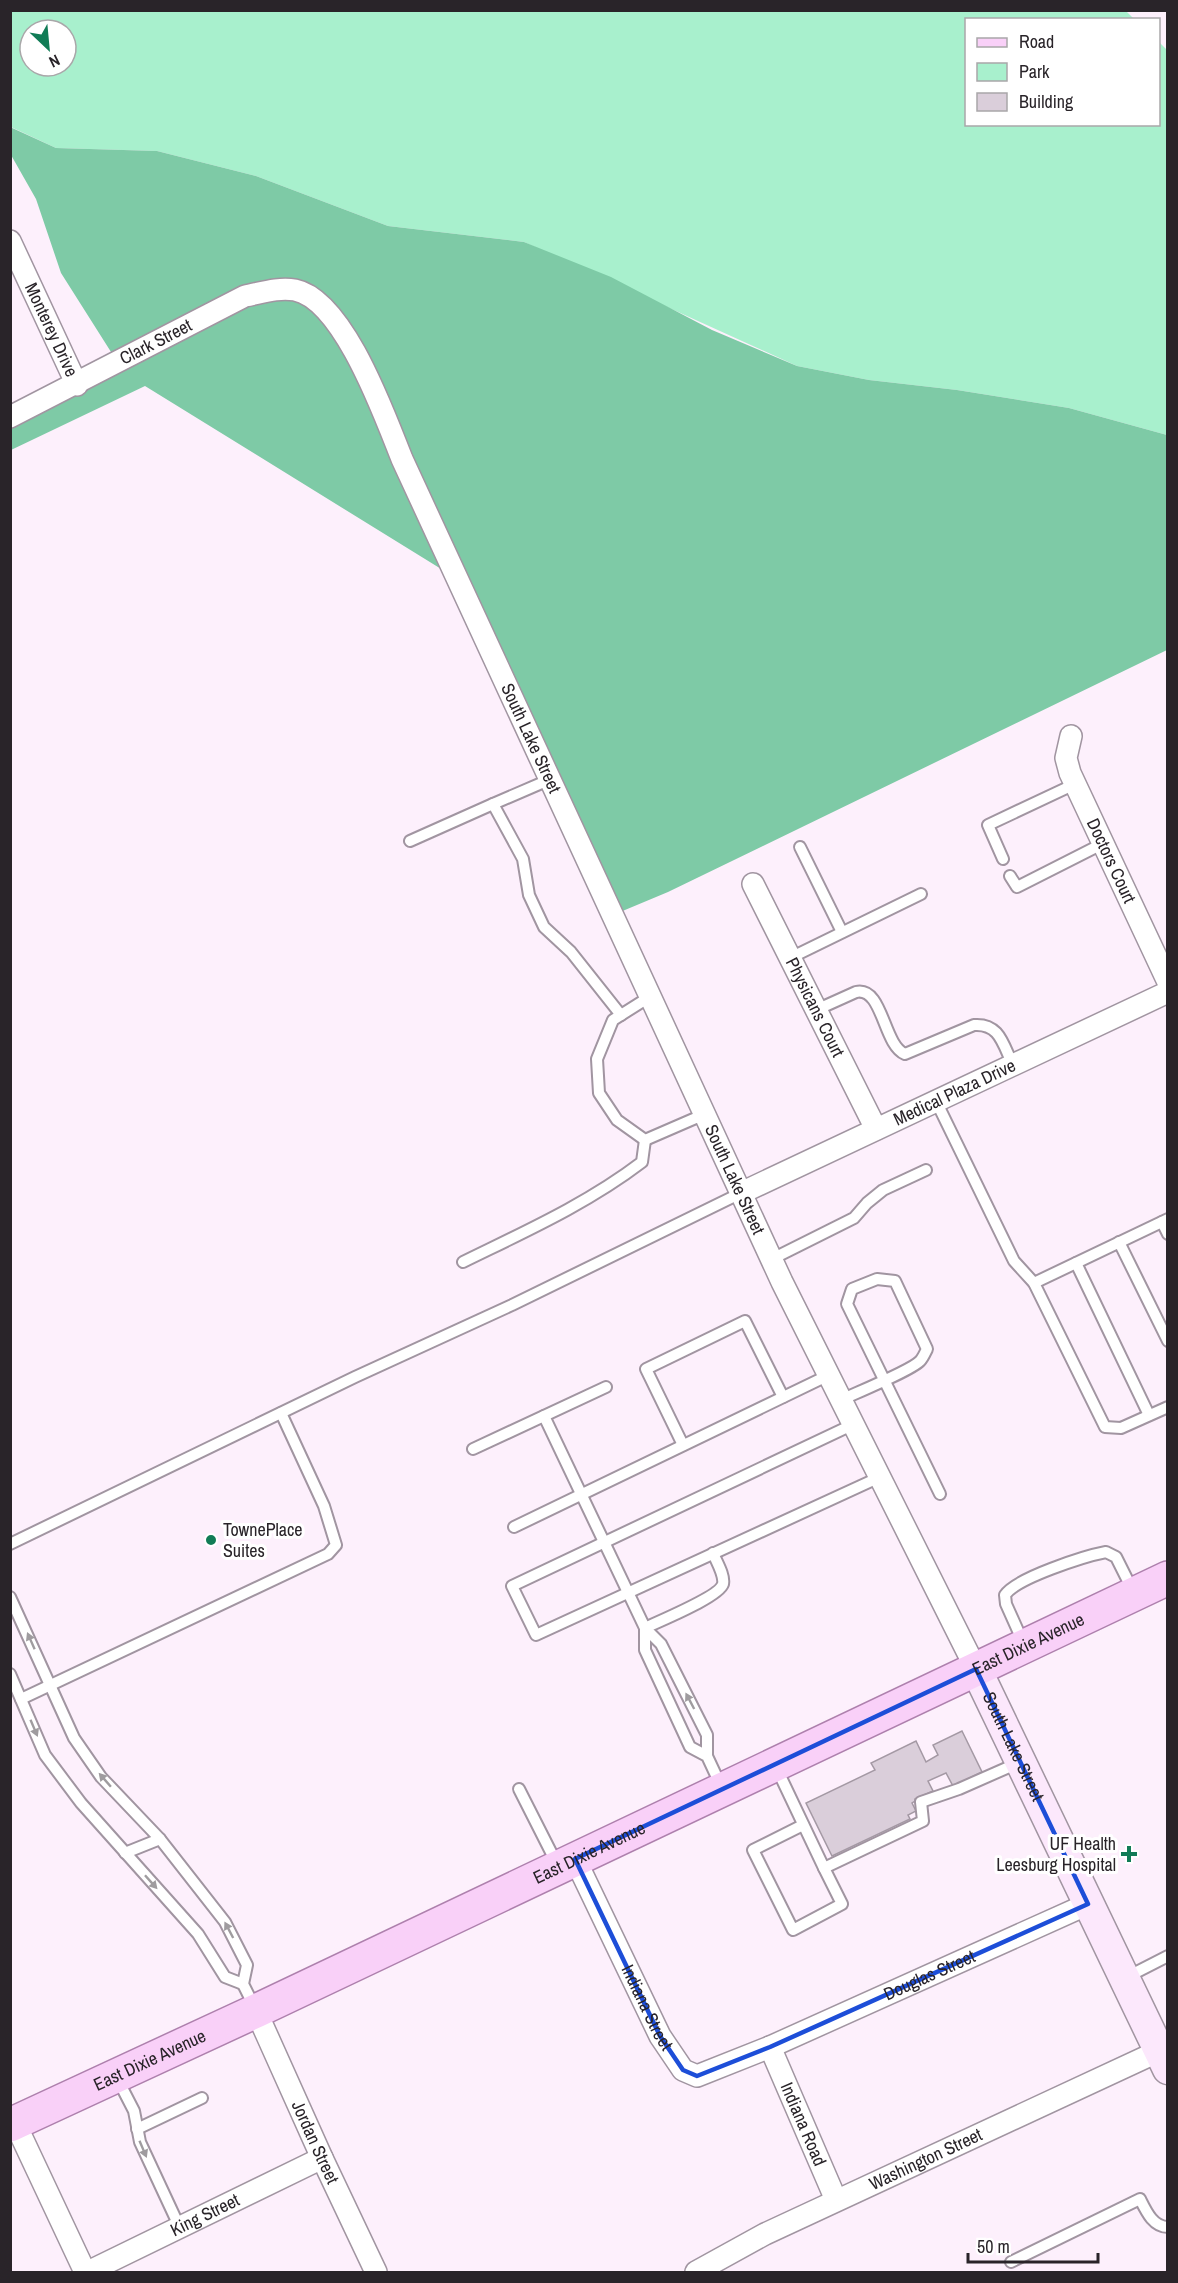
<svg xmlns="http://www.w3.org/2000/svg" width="1178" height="2283" viewBox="0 0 1178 2283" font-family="'Archivo Narrow',sans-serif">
<rect width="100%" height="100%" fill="#fdf0fc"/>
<path fill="#a8f0cd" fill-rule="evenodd" d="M11 11H1126L1134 19 966 20V124H1158L1159 42 1167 50V435L1069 408 957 390 869 380 797 366 524 242 388 226 256 176 157 151 56 148 11 127ZM30 30H66V66H30Z"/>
<path fill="#7ecaa6" d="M10 127 56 148 157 151 256 176 388 226 524 242 611 277 712 330 797 366 869 380 957 390 1069 408 1167 435V650L668 892 613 915 459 580 145 386 11 450V416L118 363 61 273 36 199 11 155Z"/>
<path fill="#daceda" stroke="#a499a4" stroke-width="1.5" d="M962 1731 982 1772 953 1786 946 1773 928 1781 933 1791 915 1799V1801L912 1803 916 1811 908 1815 910 1819 832 1856 806 1803 875 1770 871 1763 916 1741 926 1762 938 1755 933 1745Z"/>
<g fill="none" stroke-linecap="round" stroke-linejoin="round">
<g stroke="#a195a1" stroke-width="14">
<g id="lane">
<path d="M493 804 551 779"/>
<path d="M410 841 493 804 523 859 529 895 544 927 571 952 621 1015"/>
<path d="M800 847 842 932"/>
<path d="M1003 859 988 825 1075 784"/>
<path d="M1010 876 1017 887 1102 844"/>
<path d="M790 958 921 894"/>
<path d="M651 996 613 1020 597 1059 599 1093 617 1120 645 1140 705 1114"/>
<path d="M816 1010 856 992C883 986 883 1045 905 1054L974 1025C1000 1023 1003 1045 1013 1065"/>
<path d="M936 1101 1014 1261 1034 1283 1105 1427 1121 1428 1168 1407"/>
<path d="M1162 1222 1168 1234"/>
<path d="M1119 1242 1168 1341"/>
<path d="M772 1259 854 1218 867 1203 883 1190 926 1170"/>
<path d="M463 1262C524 1232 587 1204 642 1162L645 1140"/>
<path d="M1076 1263 1149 1415"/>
<path d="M1034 1283 1168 1219"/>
<path d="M841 1400C856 1393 912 1370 920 1361 923 1358 925 1353 927 1349L895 1281 877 1279 852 1289 847 1304 940 1494"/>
<path d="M544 1416 645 1628C659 1621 719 1597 723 1584 725 1575 716 1561 713 1553"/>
<path d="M854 1424 512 1586 536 1635 880 1477"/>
<path d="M683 1445 646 1369 745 1321 783 1397"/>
<path d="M473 1449 606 1387"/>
<path d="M514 1527 829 1375"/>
<path d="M10 1544 355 1377 512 1305 741 1193"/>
<path d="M10 1597 74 1738 101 1777 160 1839 225 1922 247 1965 243 1984 255 2008"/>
<path d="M1023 1642 1006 1604 1005 1595C1016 1578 1085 1556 1106 1552L1116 1557 1133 1591"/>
<path d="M10 1674 45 1755 81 1803 198 1934 225 1977 243 1984"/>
<path d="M21 1699 328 1554 336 1545 324 1506 281 1413"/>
<path d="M707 1756 690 1747 645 1650V1628L661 1644 707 1735V1756L721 1786"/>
<path d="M776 1767 824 1868 923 1821 921 1802 959 1789 1018 1763"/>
<path d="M519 1789 557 1864"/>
<path d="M803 1825 753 1850 793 1930 842 1904 824 1868"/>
<path d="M125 1853 160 1839"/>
<path d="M1125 1978 1168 1956"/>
<path d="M117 2078 134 2111 140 2142 180 2228"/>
<path d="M137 2129 202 2098"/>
<path d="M1011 2262 1140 2199C1146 2211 1153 2227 1168 2227"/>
</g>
</g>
<g stroke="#a195a1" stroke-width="24">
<g id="street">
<path id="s1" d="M10 241 77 385"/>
<path id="s2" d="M10 417 245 296C261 293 278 287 295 290 344 300 385 417 402 459L782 1282 976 1669"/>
<path id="s3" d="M1071 736 1066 758 1070 773 1168 982"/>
<path id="s4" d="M753 884 876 1129"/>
<path id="s5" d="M741 1193 1168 992"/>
<path id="s6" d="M575 1859 660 2036 683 2070 697 2076 770 2047 1088 1904"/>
<path id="s7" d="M256 2011 322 2158 376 2272"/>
<path id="s8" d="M770 2047 836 2200"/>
<path d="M15 2123 85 2272"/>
<path id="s9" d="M88 2272 322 2158"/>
<path id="s10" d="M696 2272 765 2234 1159 2051"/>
</g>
</g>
<g stroke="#a195a1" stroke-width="33">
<g id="secondary">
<path id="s11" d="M976 1669 1168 2069"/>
</g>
</g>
<g stroke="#ae80ad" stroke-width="36">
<g id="primary">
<path id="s12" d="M10 2125 256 2011 1168 1578"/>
</g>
</g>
<use href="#lane" stroke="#fff" stroke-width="10"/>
<use href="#street" stroke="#fff" stroke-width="21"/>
<use href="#secondary" stroke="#fce8fc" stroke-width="30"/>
<use href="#primary" stroke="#f9d0f8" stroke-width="33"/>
</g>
<defs><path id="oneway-solid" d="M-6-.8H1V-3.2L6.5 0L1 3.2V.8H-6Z" transform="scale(1.5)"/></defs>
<g fill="#9f9c9f">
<use href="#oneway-solid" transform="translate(31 1641) rotate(-114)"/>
<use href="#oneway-solid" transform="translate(690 1701) rotate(-118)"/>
<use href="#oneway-solid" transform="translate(34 1728) rotate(67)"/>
<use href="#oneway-solid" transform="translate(105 1780) rotate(-131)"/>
<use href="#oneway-solid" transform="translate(151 1882) rotate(48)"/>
<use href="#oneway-solid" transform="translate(229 1930) rotate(-118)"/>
<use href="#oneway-solid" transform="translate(143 2149) rotate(67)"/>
</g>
<path fill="none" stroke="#1d4ed8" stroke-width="4.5" stroke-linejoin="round" d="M976 1669 1088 1904 770 2047 697 2076 683 2070 660 2036 575 1859Z"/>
<g fill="#117c56" stroke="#fff" stroke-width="2">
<circle cx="211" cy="1540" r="6"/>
<path d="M1126 1845h6v6h6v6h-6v6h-6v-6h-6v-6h6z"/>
</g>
<g text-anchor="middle" stroke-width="6" stroke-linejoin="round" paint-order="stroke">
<g font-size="18" fill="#292429" stroke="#fff">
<text dy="6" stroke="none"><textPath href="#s1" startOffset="98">Monterey Drive</textPath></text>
<text dy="6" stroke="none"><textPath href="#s2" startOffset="164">Clark Street</textPath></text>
<text dy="6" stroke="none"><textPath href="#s2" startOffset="828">South Lake Street</textPath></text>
<text dy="6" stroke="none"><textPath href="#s3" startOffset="135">Doctors Court</textPath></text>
<text dy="6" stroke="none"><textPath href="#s4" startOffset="138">Physicans Court</textPath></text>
<text dy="6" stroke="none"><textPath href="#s5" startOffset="236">Medical Plaza Drive</textPath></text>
<text dy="6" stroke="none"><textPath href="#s2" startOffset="1314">South Lake Street</textPath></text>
<text dy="6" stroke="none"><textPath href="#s12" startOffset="1126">East Dixie Avenue</textPath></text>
<text dy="6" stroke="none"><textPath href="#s11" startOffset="86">South Lake Street</textPath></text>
<text dy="6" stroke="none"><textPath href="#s12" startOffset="640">East Dixie Avenue</textPath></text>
<text dy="6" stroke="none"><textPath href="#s6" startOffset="506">Douglas Street</textPath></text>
<text dy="6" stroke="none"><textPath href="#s6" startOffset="165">Indiana Street</textPath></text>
<text dy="6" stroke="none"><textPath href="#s12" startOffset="154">East Dixie Avenue</textPath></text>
<text dy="6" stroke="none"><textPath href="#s8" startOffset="84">Indiana Road</textPath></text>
<text dy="6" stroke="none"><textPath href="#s7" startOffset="144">Jordan Street</textPath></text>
<text dy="6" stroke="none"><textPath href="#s10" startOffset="256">Washington Street</textPath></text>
<text dy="6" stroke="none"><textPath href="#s9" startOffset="130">King Street</textPath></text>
</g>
<g font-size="18" fill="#292429" stroke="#fff" text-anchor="start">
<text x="223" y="1536">TownePlace<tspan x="223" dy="21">Suites</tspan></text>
<text x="1116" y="1850" text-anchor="end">UF Health<tspan x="1116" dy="21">Leesburg Hospital</tspan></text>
</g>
</g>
<rect width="1178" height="2283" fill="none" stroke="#292429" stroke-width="24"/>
<rect x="965" y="18" width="195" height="108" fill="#ffffff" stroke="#a9a7a9" stroke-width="1.5"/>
<rect x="977" y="38" width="30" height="9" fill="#f9d0f8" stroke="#a9a7a9" stroke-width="1.5"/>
<text x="1019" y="48" font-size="18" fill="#292429">Road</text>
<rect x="977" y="63" width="30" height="18" fill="#a8f0cd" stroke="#a9a7a9" stroke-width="1.5"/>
<text x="1019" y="78" font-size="18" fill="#292429">Park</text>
<rect x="977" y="93" width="30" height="18" fill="#daceda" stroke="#a9a7a9" stroke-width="1.5"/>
<text x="1019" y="108" font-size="18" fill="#292429">Building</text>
<g transform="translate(48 48) rotate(154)"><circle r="28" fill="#ffffff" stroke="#a9a7a9" stroke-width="1.5"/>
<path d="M0-4.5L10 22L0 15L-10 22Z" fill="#117c56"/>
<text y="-9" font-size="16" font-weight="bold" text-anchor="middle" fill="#292429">N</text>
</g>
<path d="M968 2253v9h130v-9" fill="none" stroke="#292429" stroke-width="3"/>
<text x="977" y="2253" font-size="18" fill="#292429" stroke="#ffffff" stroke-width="4.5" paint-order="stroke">50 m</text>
</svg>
